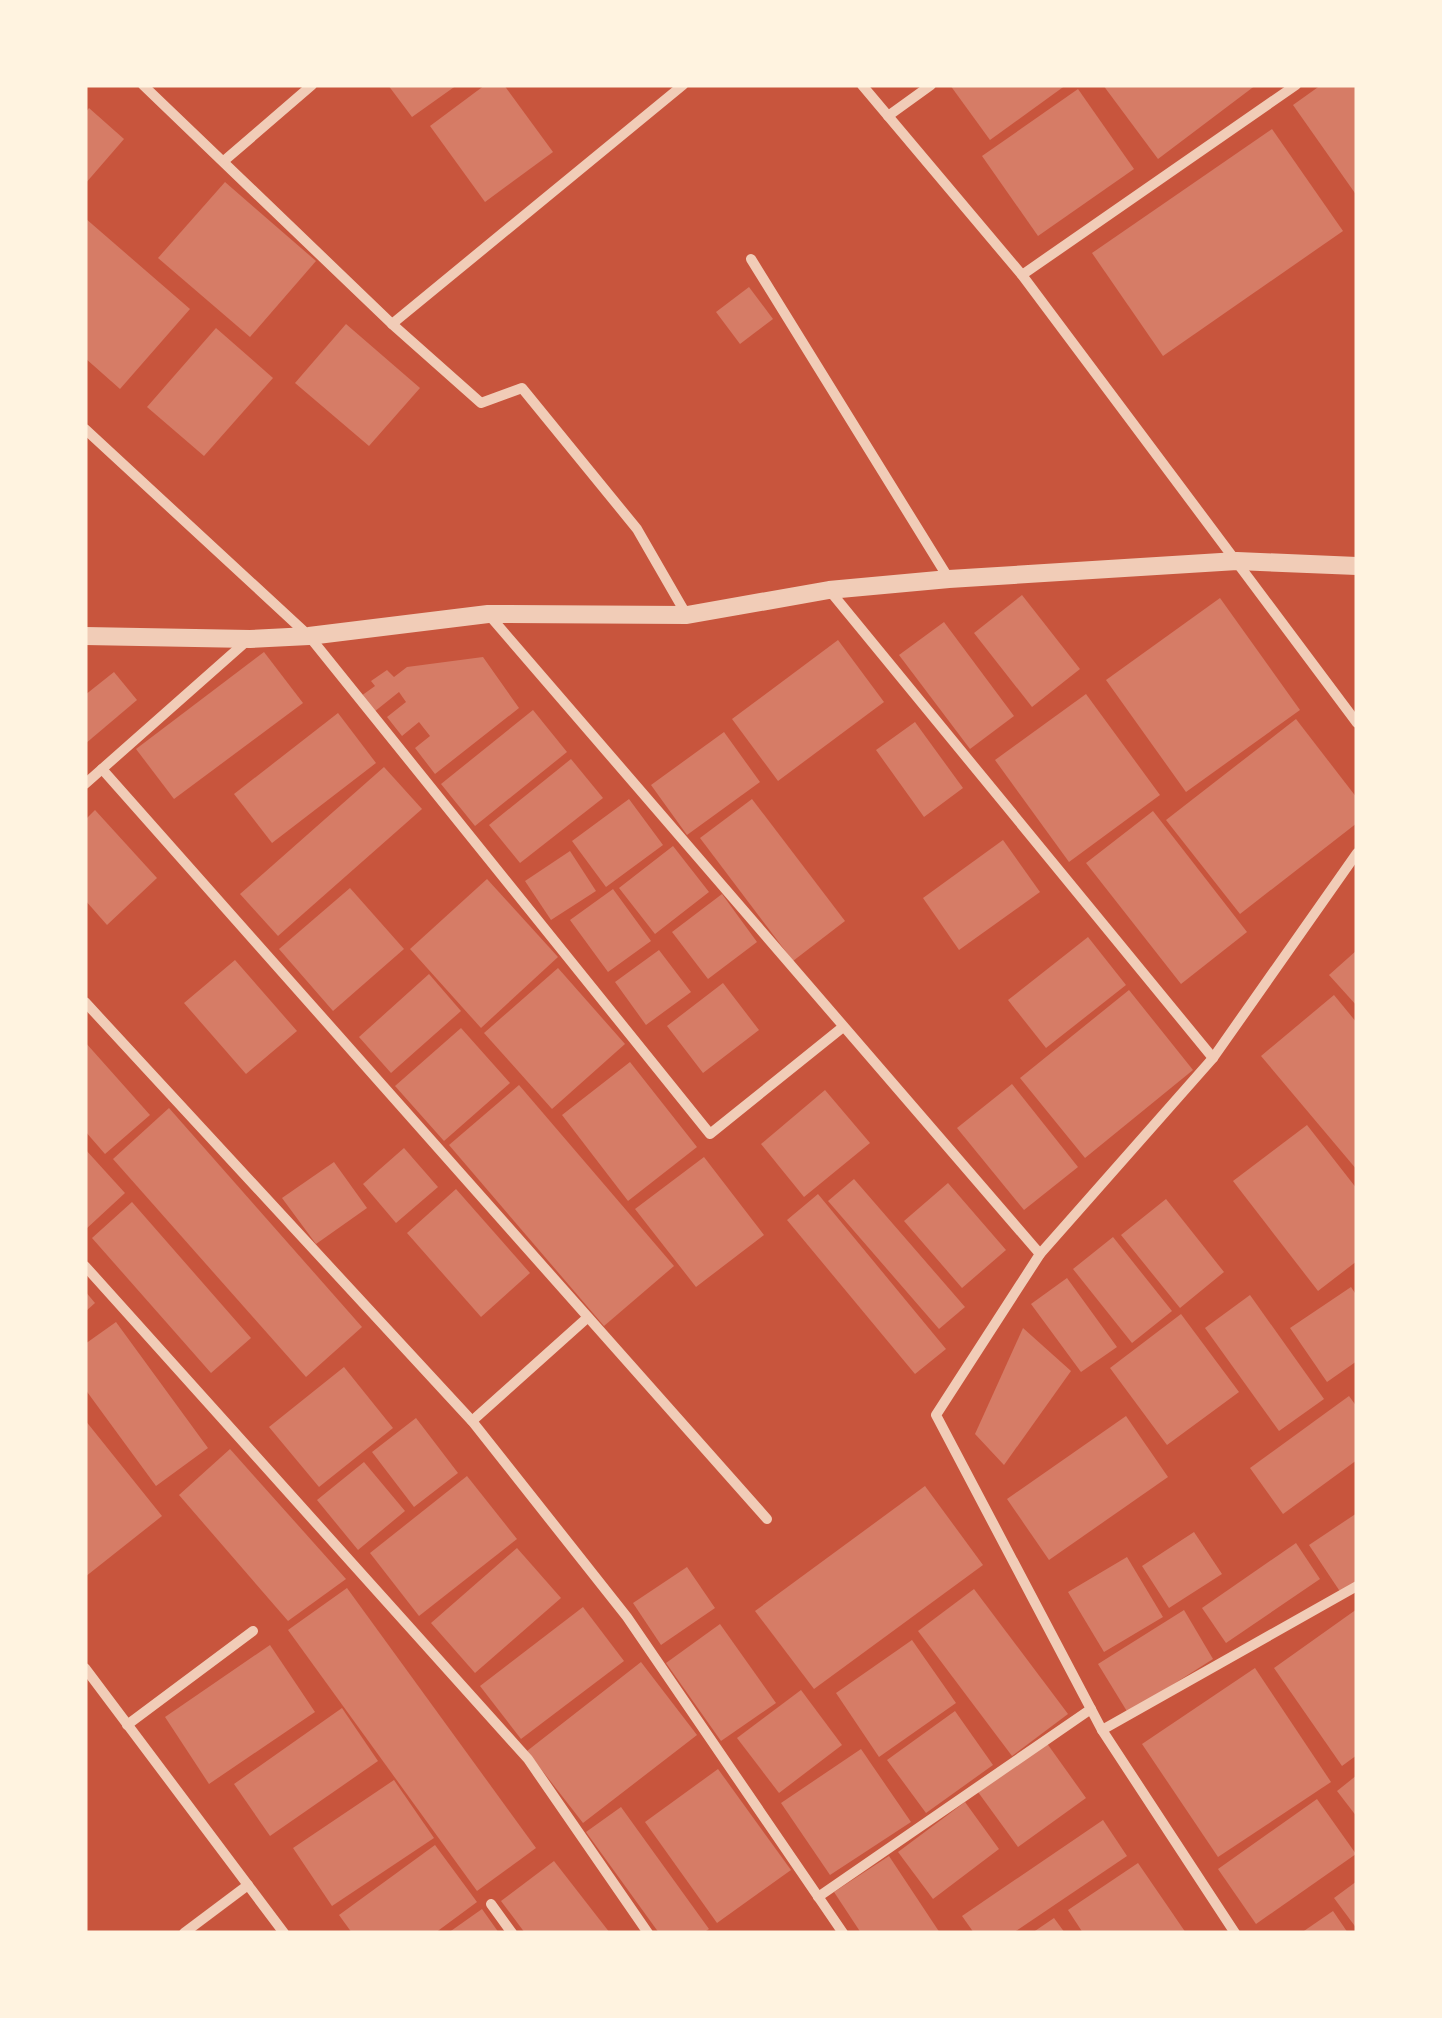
<svg xmlns="http://www.w3.org/2000/svg" width="1442" height="2018" viewBox="0 0 1442 2018" font-family="Commissioner,sans-serif">
<rect width="100%" height="100%" fill="#c8553d"/>
<g fill="#d67c66">
<path d="M388 85H457L412 117Z"/>
<path d="M485 85H504L553 152 485 202 430 126Z"/>
<path d="M950 85H1066L990 140Z"/>
<path d="M1103 85H1256L1158 159Z"/>
<path d="M1321 85H1357V196L1293 105Z"/>
<path d="M1078 89 1134 169 1038 236 982 156Z"/>
<path d="M89 108 124 139 85 184V113Z"/>
<path d="M1272 129 1343 231 1163 356 1092 253Z"/>
<path d="M225 182 316 261 250 337 158 258Z"/>
<path d="M85 218 190 309 120 389 85 358Z"/>
<path d="M749 287 773 319 740 344 716 312Z"/>
<path d="M346 324 420 388 369 446 295 383Z"/>
<path d="M216 328 273 378 204 456 147 407Z"/>
<path d="M1022 595 1080 669 1032 707 974 633Z"/>
<path d="M1220 598 1300 710 1186 792 1106 680Z"/>
<path d="M944 622 1014 716 970 749 899 655Z"/>
<path d="M838 640 884 702 778 781 732 719Z"/>
<path d="M264 652 303 703 174 799 136 749Z"/>
<path d="M483 657 519 708 435 774 415 748 430 736 419 722 402 736 387 717 406 702 399 692 374 712 361 696 375 686 371 681 387 670 394 677 407 667Z"/>
<path d="M114 672 137 700 85 744V695Z"/>
<path d="M1086 694 1160 795 1069 862 995 760Z"/>
<path d="M533 710 567 752 475 826 441 784Z"/>
<path d="M338 713 376 763 272 843 234 794Z"/>
<path d="M1296 719 1357 798V823L1240 914 1166 820Z"/>
<path d="M915 722 963 788 924 817 876 750Z"/>
<path d="M724 732 760 782 687 835 651 785Z"/>
<path d="M571 759 603 798 520 863 489 825Z"/>
<path d="M384 767 422 809 278 936 240 894Z"/>
<path d="M629 799 663 845 606 887 572 841Z"/>
<path d="M752 799 845 921 793 961 700 838Z"/>
<path d="M95 810 157 878 107 925 85 900V820Z"/>
<path d="M1153 811 1247 932 1181 984 1086 863Z"/>
<path d="M1003 840 1040 892 959 950 923 898Z"/>
<path d="M673 846 709 892 655 934 619 888Z"/>
<path d="M570 851 596 891 551 920 525 881Z"/>
<path d="M487 879 558 957 481 1028 410 949Z"/>
<path d="M350 888 404 949 333 1011 279 949Z"/>
<path d="M613 889 651 941 608 972 570 920Z"/>
<path d="M722 894 757 942 708 979 672 932Z"/>
<path d="M1088 937 1126 985 1046 1048 1008 1000Z"/>
<path d="M659 950 691 992 646 1025 615 982Z"/>
<path d="M1357 950V1006L1329 975Z"/>
<path d="M235 960 297 1031 246 1074 184 1003Z"/>
<path d="M558 968 625 1044 552 1109 484 1033Z"/>
<path d="M429 974 461 1011 391 1073 359 1037Z"/>
<path d="M723 983 759 1030 703 1073 667 1026Z"/>
<path d="M1129 990 1193 1070 1085 1158 1020 1078Z"/>
<path d="M1334 995 1357 1023V1170L1261 1056Z"/>
<path d="M461 1028 510 1083 444 1141 395 1086Z"/>
<path d="M85 1042 150 1115 105 1154 85 1131Z"/>
<path d="M630 1062 697 1147 628 1201 562 1115Z"/>
<path d="M1012 1084 1078 1167 1024 1210 957 1128Z"/>
<path d="M519 1085 674 1266 604 1326 449 1145Z"/>
<path d="M825 1090 870 1143 804 1197 761 1144Z"/>
<path d="M169 1108 362 1327 306 1377 113 1159Z"/>
<path d="M1307 1125 1357 1189V1261L1318 1291 1233 1181Z"/>
<path d="M404 1148 438 1187 396 1223 363 1184Z"/>
<path d="M85 1149 125 1193 85 1230Z"/>
<path d="M704 1157 764 1235 696 1287 635 1209Z"/>
<path d="M334 1162 367 1208 316 1244 282 1198Z"/>
<path d="M854 1179 965 1307 939 1329 828 1201Z"/>
<path d="M948 1183 1006 1250 962 1288 904 1221Z"/>
<path d="M456 1189 530 1273 481 1317 407 1233Z"/>
<path d="M818 1194 946 1349 915 1374 787 1220Z"/>
<path d="M1166 1199 1224 1272 1180 1308 1121 1235Z"/>
<path d="M132 1202 251 1338 211 1373 92 1238Z"/>
<path d="M1113 1237 1172 1311 1132 1343 1073 1269Z"/>
<path d="M1067 1278 1117 1347 1081 1372 1031 1304Z"/>
<path d="M1351 1287 1357 1296V1361L1327 1382 1290 1328Z"/>
<path d="M85 1291 95 1303 85 1312Z"/>
<path d="M1250 1295 1324 1399 1279 1431 1205 1328Z"/>
<path d="M1181 1314 1239 1392 1167 1445 1110 1368Z"/>
<path d="M116 1322 208 1448 156 1486 85 1389V1344Z"/>
<path d="M1023 1328 1071 1371 1004 1465 975 1434Z"/>
<path d="M344 1367 393 1428 319 1487 269 1427Z"/>
<path d="M1349 1396 1357 1407V1460L1283 1514 1250 1468Z"/>
<path d="M1126 1416 1168 1477 1049 1560 1007 1499Z"/>
<path d="M416 1418 458 1473 414 1507 372 1452Z"/>
<path d="M85 1420 162 1516 85 1577Z"/>
<path d="M230 1449 346 1579 288 1621 179 1495Z"/>
<path d="M364 1462 405 1511 358 1550 317 1500Z"/>
<path d="M467 1476 517 1539 419 1616 370 1553Z"/>
<path d="M925 1486 983 1565 814 1689 755 1611Z"/>
<path d="M1357 1513V1582L1341 1593 1309 1545Z"/>
<path d="M1194 1532 1222 1574 1169 1608 1142 1566Z"/>
<path d="M1296 1543 1320 1579 1226 1643 1202 1608Z"/>
<path d="M517 1548 561 1598 475 1673 431 1623Z"/>
<path d="M1127 1557 1163 1617 1104 1652 1068 1592Z"/>
<path d="M687 1567 715 1608 661 1645 633 1603Z"/>
<path d="M347 1588 536 1848 477 1891 288 1630Z"/>
<path d="M974 1589 1068 1714 1012 1756 918 1631Z"/>
<path d="M583 1607 624 1661 521 1739 480 1686Z"/>
<path d="M1357 1609V1755L1342 1766 1274 1668Z"/>
<path d="M1184 1610 1213 1659 1128 1713 1098 1664Z"/>
<path d="M720 1624 776 1703 721 1741 666 1663Z"/>
<path d="M912 1640 956 1703 879 1757 836 1693Z"/>
<path d="M270 1645 315 1712 209 1784 165 1717Z"/>
<path d="M641 1662 697 1735 583 1823 527 1751Z"/>
<path d="M1255 1668 1331 1782 1218 1857 1142 1744Z"/>
<path d="M801 1690 842 1745 779 1793 737 1738Z"/>
<path d="M342 1708 378 1761 270 1836 234 1784Z"/>
<path d="M955 1711 993 1765 926 1813 887 1760Z"/>
<path d="M1046 1742 1086 1798 1018 1847 978 1792Z"/>
<path d="M861 1749 911 1822 830 1875 781 1803Z"/>
<path d="M718 1769 791 1870 717 1923 645 1822Z"/>
<path d="M1357 1775V1817L1337 1791Z"/>
<path d="M394 1780 434 1838 332 1906 293 1848Z"/>
<path d="M1317 1799 1356 1854 1256 1924 1218 1869Z"/>
<path d="M965 1802 999 1849 933 1899 898 1852Z"/>
<path d="M621 1807 709 1929 703 1933H659L586 1832Z"/>
<path d="M1103 1820 1127 1856 1013 1933H974L962 1916Z"/>
<path d="M435 1845 477 1902 435 1933H352L339 1915Z"/>
<path d="M889 1856 940 1933H861L834 1892Z"/>
<path d="M554 1861 610 1933H525L501 1901Z"/>
<path d="M1138 1863 1186 1933H1083L1068 1910Z"/>
<path d="M1357 1881V1929L1334 1898Z"/>
<path d="M482 1909 499 1933H448Z"/>
<path d="M1333 1911 1348 1933H1301Z"/>
<path d="M1054 1918 1065 1933H1032Z"/>
</g>
<g fill="none" stroke-linecap="round" stroke-linejoin="round">
<g stroke="#f1ccb7" stroke-width="10">
<path d="M143 85 392 324 481 403 522 388 637 529 686 614"/>
<path d="M862 85 1022 275 1357 723"/>
<path d="M888 116 931 85"/>
<path d="M225 160 312 85"/>
<path d="M751 259 949 579"/>
<path d="M1022 275 1296 85"/>
<path d="M392 324 683 85"/>
<path d="M85 429 309 636 710 1134 843 1027"/>
<path d="M830 591 1213 1058"/>
<path d="M489 615 1040 1254"/>
<path d="M102 769 767 1519"/>
<path d="M85 784 249 639"/>
<path d="M85 1002 472 1421 627 1617 843 1933"/>
<path d="M85 1266 528 1759 648 1933"/>
<path d="M472 1421 587 1318"/>
<path d="M85 1668 284 1933"/>
<path d="M127 1725 253 1631"/>
<path d="M1102 1730 1357 1586"/>
<path d="M818 1897 1091 1709"/>
<path d="M491 1904 512 1933"/>
<path d="M184 1933 248 1885"/>
<path d="M1235 1933 1102 1730 936 1415 1040 1254 1213 1058 1357 853"/>
</g>
<path stroke="#f1ccb7" stroke-width="18" d="M85 636 250 639 309 636 488 614 687 615 829 590 949 579 1237 561 1357 566"/>
</g>
<rect width="1442" height="2018" fill="none" stroke="#fff3e0" stroke-width="175"/>
</svg>
